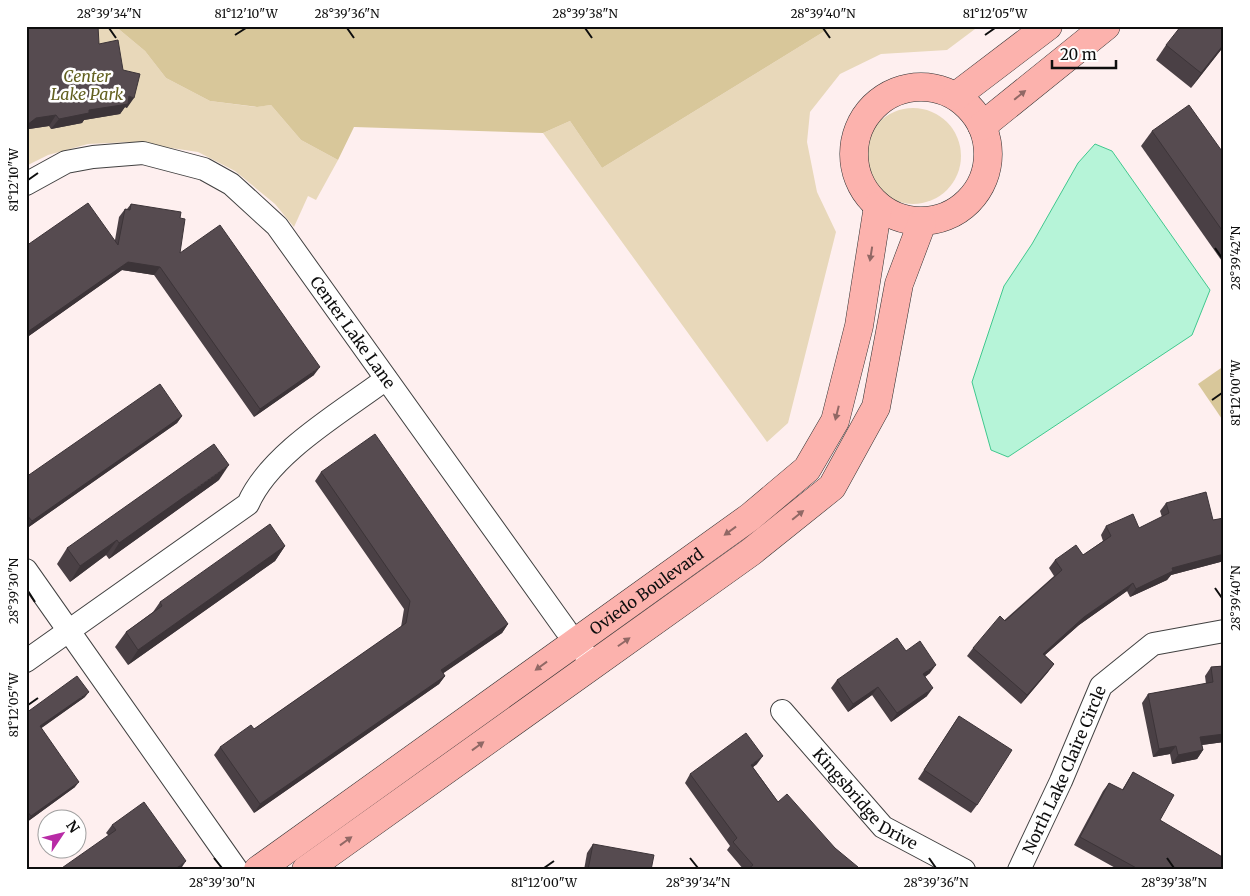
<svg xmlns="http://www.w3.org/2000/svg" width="1250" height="896" viewBox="0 0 1250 896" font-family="Merriweather,serif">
<rect width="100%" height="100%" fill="#feefef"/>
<g fill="#e8d8ba">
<path d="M26 26H115L145 51 166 78 210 101 256 107 271 105 301 140 338 160 316 200 308 196 294 227 275 204 235 171 198 152 131 142 88 144 48 155 26 166Z"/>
<path d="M833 26H979L947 50 881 54 840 74 810 112 807 142 817 192 836 232 788 423 767 442 543 133 570 121 602 168Z"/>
<circle cx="913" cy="156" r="48"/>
</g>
<g fill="#d8c79a">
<path d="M115 26H833L602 168 570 121 543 133 354 127 338 160 301 140 271 105 257 107 210 101 166 78 145 51Z"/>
<path d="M1224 366V422L1198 384Z"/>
</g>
<path fill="#b6f4d8" stroke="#40c88e" d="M1095 144 1112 151 1210 290 1192 335 1008 457 991 450 972 382 1004 286 1032 244 1078 163Z"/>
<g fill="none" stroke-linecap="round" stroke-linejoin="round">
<g stroke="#414141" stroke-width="24">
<g id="street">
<path id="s1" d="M26 184 66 162 93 157 143 153 204 169 231 184 277 226 566 630 586 655"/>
<path d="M26 570 237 870"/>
<path d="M26 661 248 504C270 453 342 412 386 379"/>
<path id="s2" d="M782 711 883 827 964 870"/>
<path id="s3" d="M1019 870 1061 781 1101 686 1153 644 1224 631"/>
</g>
</g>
<g stroke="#303030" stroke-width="29">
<g id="secondary">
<circle cx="921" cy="154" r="67"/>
<path d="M956 96 1048 26"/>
<path d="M982 126 1106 26"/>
<path id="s4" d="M258 870 750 517 807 469 835 421 859 326 878 206"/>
<path d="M306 870 751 552 832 487 876 407 899 284 922 223"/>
</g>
</g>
<use href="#street" stroke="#fff" stroke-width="22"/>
<use href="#secondary" stroke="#fcb2ad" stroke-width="28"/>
</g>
<g fill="#4a4045">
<path d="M26 26 99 44 127 108 125 107 120 114 84 120 82 123 51 129 49 126 29 129 26 131Z"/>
<path d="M1224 26V46L1191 88 1156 60 1166 45Z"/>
<path d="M1152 131 1224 154V264L1141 146Z"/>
<path d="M131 204 180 218V253L314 375 254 417 154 275 122 270 26 338V246L115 240 119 217 125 209H127Z"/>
<path d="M182 416 177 423 26 529V477Z"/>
<path d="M321 472 508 624 502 633 443 673 445 676 439 684 254 813 214 755 220 747 254 729 401 627 404 609 315 481Z"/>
<path d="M219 480 109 559 106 555 70 582 57 564 67 548Z"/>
<path d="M1166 503 1213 520 1224 518V561L1171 575 1167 580 1130 597 1127 591 1079 625 1045 655 1054 664 1048 672 1021 704 967 656 973 648 1054 576 1049 568 1055 560 1083 555 1103 541 1101 535 1106 526 1139 528 1162 517 1160 511Z"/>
<path d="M285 546 275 561 128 665 115 647 126 632 153 612 160 602Z"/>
<path d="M906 651 930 673 925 677 927 696 891 722 872 695 848 712 831 688 837 680Z"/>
<path d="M1224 666V742L1202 745 1203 750 1197 759 1172 764 1170 754 1153 757 1142 703 1148 694 1206 684 1205 676 1211 667Z"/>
<path d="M85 697 41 728 75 787 27 822 26 713Z"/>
<path d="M959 716 977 805 971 813 918 779Z"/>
<path d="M757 764 753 767 778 802 835 848 856 870H744L727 850 730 846 685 783 690 774Z"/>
<path d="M1133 772 1160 820 1224 870H1119L1074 845 1103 791 1109 783 1122 790Z"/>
<path d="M112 825 180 870 108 835 106 833Z"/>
<path d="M593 844 651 870H584L587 853Z"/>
</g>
<g fill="#3c3438">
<path d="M1224 44V46L1191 88 1201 73Z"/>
<path d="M129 96 134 98 127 108 125 107 120 114 84 120 82 123 51 129 59 119 89 110Z"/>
<path d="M56 115 49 126 29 129 26 131V126L27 125 36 118Z"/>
<path d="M128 262 160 267 154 275 122 270 26 338V333Z"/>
<path d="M320 367 314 375 254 417 260 409Z"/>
<path d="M182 416 177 423 26 529 32 521Z"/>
<path d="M229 465 219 480 109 559 119 543Z"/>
<path d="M117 540 106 555 70 582 80 566Z"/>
<path d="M285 546 275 561 128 665 138 650Z"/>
<path d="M1224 554V561L1171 575 1167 580 1130 597 1136 589 1172 568Z"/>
<path d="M1133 583 1127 591 1079 625 1037 662 1043 654 1084 617Z"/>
<path d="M508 624 502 633 435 679 441 670Z"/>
<path d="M1054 664 1048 672 1021 704 1027 695Z"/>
<path d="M936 665 930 673 917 682 923 674Z"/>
<path d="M445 676 439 684 254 813 260 804Z"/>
<path d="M878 687 872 695 848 712 853 704Z"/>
<path d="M933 688 927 696 891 722 897 713Z"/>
<path d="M89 692 85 697 36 732 40 726Z"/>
<path d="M1224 734V742L1194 746 1200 737Z"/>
<path d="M1176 746 1170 754 1153 757 1159 749Z"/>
<path d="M1203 750 1197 759 1172 764 1178 755Z"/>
<path d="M763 756 757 764 745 773 751 765Z"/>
<path d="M79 782 75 787 27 822 31 816Z"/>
<path d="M186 861 180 870H174Z"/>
</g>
<g fill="#564b50" stroke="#3c3438">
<path d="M26 26H98L99 44 118 40 123 70 140 74 134 98 129 96 128 104 89 110V113L59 119 56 115 36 118 27 125 26 124Z"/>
<path d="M1181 26H1224V44L1201 73 1166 45Z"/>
<path d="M1189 105 1224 154V233L1152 131Z"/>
<path d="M88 203 118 245 125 209 130 210 131 204 181 212 180 218 185 219 180 253 220 225 320 367 260 409 160 267 128 262 26 333V246Z"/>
<path d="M160 384 182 416 32 521 26 514V477Z"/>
<path d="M375 434 508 624 441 670 445 676 260 804 220 747 251 725 254 729 406 623 410 601 321 472Z"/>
<path d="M214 444 229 465 119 543 117 540 80 566 67 548Z"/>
<path d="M1206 492 1213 520 1224 518V554L1172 568 1173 571 1136 589 1133 583 1084 617 1043 654 1054 664 1027 695 973 648 1000 616 1005 621 1062 570 1055 560 1076 545 1083 555 1111 536 1106 526 1133 514 1139 528 1169 513 1166 503Z"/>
<path d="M270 524 285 546 138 650 126 632 162 606 160 602Z"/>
<path d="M897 638 906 651 920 641 936 665 923 674 933 688 897 713 878 687 853 704 837 680Z"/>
<path d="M1224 666V734L1200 737 1203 750 1178 755 1176 746 1159 749 1148 694 1213 682 1211 667Z"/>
<path d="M77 676 89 692 40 726 79 782 31 816 26 810V713Z"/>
<path d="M959 716 1012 750 977 805 924 770Z"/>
<path d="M746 733 763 756 751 765 778 802 787 794 835 848 858 867 856 870H747L753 865 733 842 737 838 690 774Z"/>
<path d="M1133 772 1174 795 1160 820 1224 858V870H1140L1080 837 1109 783 1123 790Z"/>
<path d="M144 802 186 861 174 870H59L116 830 112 825Z"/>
<path d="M593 844 654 855 651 870H588Z"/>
</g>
<defs><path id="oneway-solid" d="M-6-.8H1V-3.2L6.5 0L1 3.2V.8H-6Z" transform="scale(1.25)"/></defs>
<g fill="#916865">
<use href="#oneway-solid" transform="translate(1020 95) rotate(-39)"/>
<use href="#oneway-solid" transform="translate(871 254) rotate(99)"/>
<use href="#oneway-solid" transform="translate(837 413) rotate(104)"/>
<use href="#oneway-solid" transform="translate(798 515) rotate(-39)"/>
<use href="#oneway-solid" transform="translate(730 531) rotate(144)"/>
<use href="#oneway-solid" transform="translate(624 642) rotate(-35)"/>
<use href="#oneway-solid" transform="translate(541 666) rotate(144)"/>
<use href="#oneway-solid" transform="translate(478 746) rotate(-36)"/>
<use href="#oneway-solid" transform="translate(346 841) rotate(-36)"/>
</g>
<path fill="none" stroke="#0e0e0e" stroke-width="2" d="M109 28 116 38M347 28 354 38M585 28 592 38M823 28 830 38M235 35 246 28M985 35 995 28M28 180 38 173M1215 248 1222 258M1212 400 1222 393M1215 588 1222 598M28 591 35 602M28 705 38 698M214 858 222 868M690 858 698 868M929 858 936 868M1167 858 1174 868M544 868 554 861"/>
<g text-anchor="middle" stroke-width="5" stroke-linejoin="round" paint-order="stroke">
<g font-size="16" font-style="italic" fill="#636120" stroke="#fff">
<text x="87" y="82">Center<tspan x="87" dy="18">Lake Park</tspan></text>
</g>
<g font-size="16" fill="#0e0e0e" stroke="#fff">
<text dy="6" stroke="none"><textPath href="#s1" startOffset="410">Center Lake Lane</textPath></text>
<text dy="6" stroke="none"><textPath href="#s4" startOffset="478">Oviedo Boulevard</textPath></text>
<text dy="6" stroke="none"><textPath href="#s3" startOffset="110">North Lake Claire Circle</textPath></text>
<text dy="6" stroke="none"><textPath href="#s2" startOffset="122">Kingsbridge Drive</textPath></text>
</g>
</g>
<rect width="1250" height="896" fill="none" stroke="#ffffff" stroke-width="55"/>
<g transform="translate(62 834) rotate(55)"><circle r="24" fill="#ffffff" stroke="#9f9f9f"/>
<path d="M0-4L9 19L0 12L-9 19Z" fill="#b82ba6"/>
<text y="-8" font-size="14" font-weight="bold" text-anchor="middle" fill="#0e0e0e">N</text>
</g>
<path d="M1052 60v8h64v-8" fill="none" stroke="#0e0e0e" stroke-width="2.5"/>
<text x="1060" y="60" font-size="15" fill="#0e0e0e" stroke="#ffffff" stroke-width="4" paint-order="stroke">20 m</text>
<rect x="28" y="28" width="1194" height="840" fill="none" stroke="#0e0e0e" stroke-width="2"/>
<g font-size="12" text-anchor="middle" fill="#0e0e0e">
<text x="109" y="18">28°39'34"N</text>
<text x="246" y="18">81°12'10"W</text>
<text x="347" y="18">28°39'36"N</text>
<text x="585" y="18">28°39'38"N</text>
<text x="823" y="18">28°39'40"N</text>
<text x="995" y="18">81°12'05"W</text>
<text transform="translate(14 180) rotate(-90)" y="4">81°12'10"W</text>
<text transform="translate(1236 258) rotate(-90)" y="4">28°39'42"N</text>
<text transform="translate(1236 393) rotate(-90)" y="4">81°12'00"W</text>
<text transform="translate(14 591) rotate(-90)" y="4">28°39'30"N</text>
<text transform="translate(1236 598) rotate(-90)" y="4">28°39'40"N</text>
<text transform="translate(14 705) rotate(-90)" y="4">81°12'05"W</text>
<text x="222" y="887">28°39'30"N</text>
<text x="544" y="887">81°12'00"W</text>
<text x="698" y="887">28°39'34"N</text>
<text x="936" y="887">28°39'36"N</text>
<text x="1174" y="887">28°39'38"N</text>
</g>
</svg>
